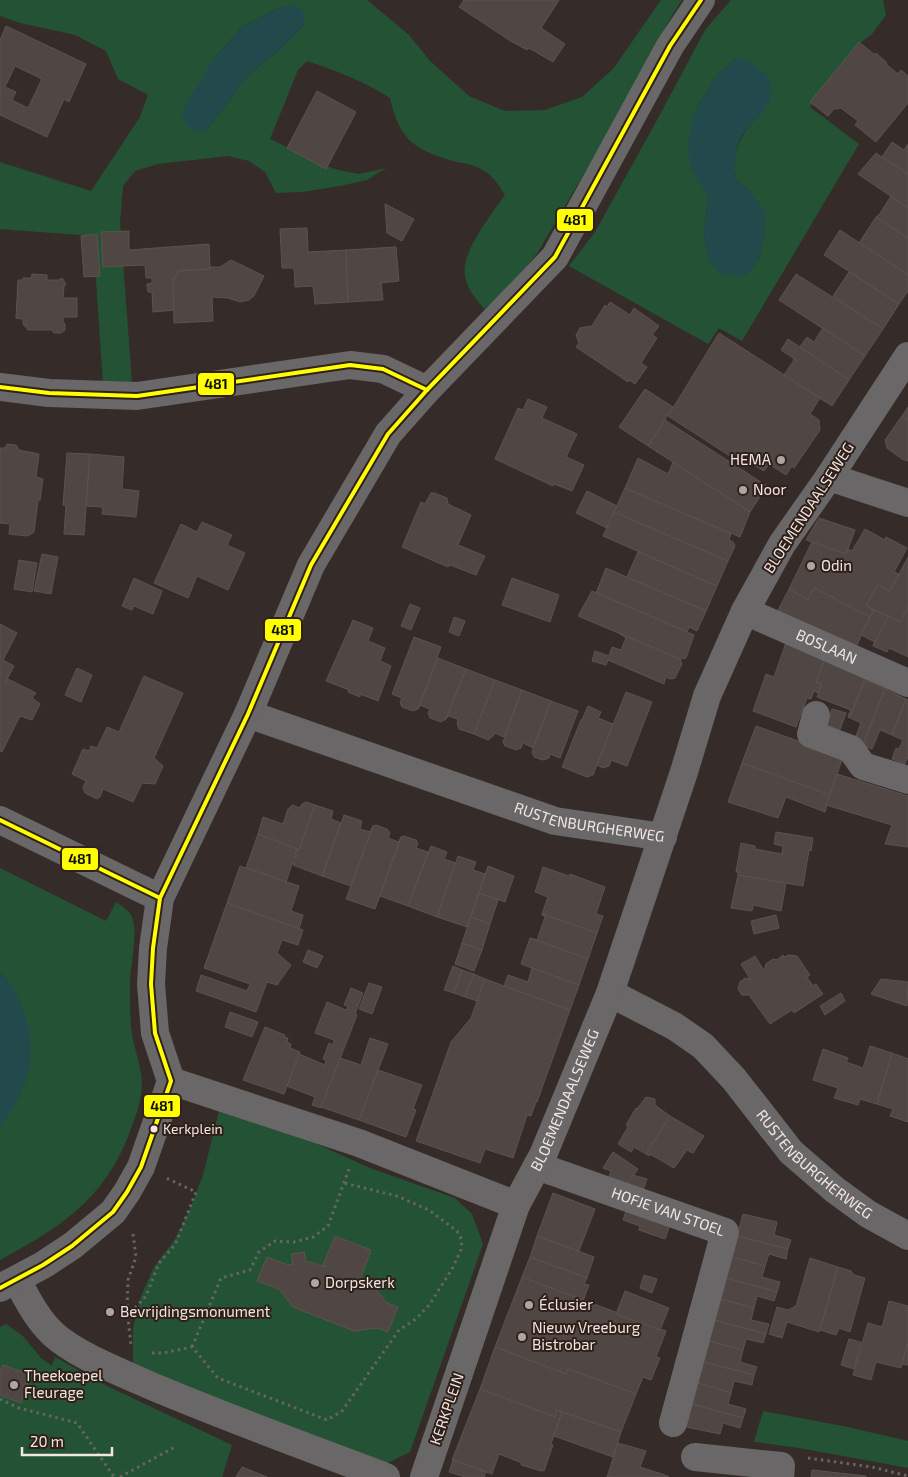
<svg xmlns="http://www.w3.org/2000/svg" width="908" height="1477" viewBox="0 0 908 1477" font-family="'Exo 2',sans-serif">
<rect width="100%" height="100%" fill="#352c29"/>
<g fill="#235234" fill-rule="evenodd">
<path d="M0 0H367L409 35 430 61 469 96 505 111 545 110 582 97 613 69 661 0H682L667 24 634 89 538 252 507 292 484 309C476 299 467 289 465 276 460 253 492 214 505 195 498 184 491 173 479 168 471 164 461 163 453 161 414 150 399 139 390 98 364 81 336 71 307 61L298 70 270 139 334 169 359 174 386 168 367 180 345 185 303 192 276 193 265 172 249 161 228 156 158 164 135 171 123 186 120 222 132 382 103 384 93 236 0 229V162L91 191 140 117 148 95 118 79 106 51 75 35 20 23 0 16ZM296 5 304 25 278 51 247 76 207 130 214 59 242 27 276 9Z"/>
<path d="M731 0H883L886 15 872 34 856 46 810 107 859 144 742 341 719 328 708 344 569 266 595 232 656 122 705 30ZM736 58 752 122C737 144 732 153 736 179L750 191 765 231 759 259 747 274 704 237 708 195 693 116 715 77Z"/>
<path d="M0 868 106 921 116 902C122 906 129 910 132 917 139 934 129 969 130 989 130 1003 130 1020 132 1034 135 1052 142 1068 142 1086 141 1103 135 1118 129 1134 104 1200 59 1228 0 1260V1127L21 1093 2 973 0 972Z"/>
<path d="M220 1107 317 1144 370 1168 455 1198 472 1214 483 1244 410 1452 388 1463 354 1452 133 1367V1328L141 1296 154 1267 175 1239 190 1209 203 1175Z"/>
<path d="M6 1324 23 1336 41 1358 52 1366 55 1357 107 1386 232 1445 222 1477H0V1327Z"/>
<path d="M763 1411 848 1427 908 1441V1468L799 1448 754 1442Z"/>
</g>
<g fill="#224a4c">
<path d="M296 5 304 14V25L278 51 247 76 207 130 193 132 183 119 186 103 214 59 242 27 276 9Z"/>
<path d="M736 58C749 60 752 63 763 72 772 79 774 93 768 104 761 117 743 128 738 145 734 156 734 167 736 179L750 191 765 212V231L759 259 747 274 733 276 720 274 708 260 704 237 708 195 698 181 690 165 688 145 693 116 715 77Z"/>
<path d="M0 972C24 994 37 1041 28 1073 23 1092 12 1111 0 1127Z"/>
</g>
<g fill="#504744" stroke="#5b5350" fill-rule="evenodd">
<path d="M464 0H559L541 28 565 44 553 62 529 48 527 50 509 40 459 7Z"/>
<path d="M6 26 86 64 69 102 64 99 47 137 0 115V40ZM15 66 42 79 28 108 12 100 16 92 5 87Z"/>
<path d="M859 42 875 55 876 53 887 63 886 64 898 74 901 70 908 76V103L876 142 855 125 858 121 841 108 834 109 828 116 810 102Z"/>
<path d="M317 91 356 112 326 169 287 148Z"/>
<path d="M892 142 904 150 908 144V174L882 157Z"/>
<path d="M876 153 908 174V208L858 174Z"/>
<path d="M891 196 908 208V238L876 217 879 215Z"/>
<path d="M385 204 414 219 402 241 387 233Z"/>
<path d="M876 217 908 238V275L859 243Z"/>
<path d="M307 228 308 252 346 250 348 302 315 304 313 286 295 287 294 268H282L280 229Z"/>
<path d="M840 230 908 275V291L899 304 824 255Z"/>
<path d="M129 231V250L209 244 210 269 179 271 173 280 175 310 153 312 152 292H148L147 284 152 283V278H146L145 265 103 267 101 232Z"/>
<path d="M97 234 100 276 84 277 81 236Z"/>
<path d="M396 247 399 281 381 283 383 300 348 302 346 250Z"/>
<path d="M231 260 264 276 254 296 249 300 240 302 228 298 212 297 213 321 174 323 173 280 179 271 210 269V267H220Z"/>
<path d="M849 272 899 304 883 329 833 296Z"/>
<path d="M32 274 47 275V280H59L62 278 66 284 64 286 63 298H77V317H63V322L65 324V330L61 333H54L52 330H28L23 324V319L16 318 18 280H23V278H31Z"/>
<path d="M796 274 883 329 865 356 779 300Z"/>
<path d="M610 302 630 315 634 308 659 326 652 335 657 338 641 363 647 367 635 384 629 380 628 382 576 347 579 343 576 335 580 328 592 326 605 305 607 307Z"/>
<path d="M823 328 865 356 849 380 799 348 807 337 814 342Z"/>
<path d="M719 333 820 398 810 414 819 420 820 430 794 468 792 466 786 475 769 464 764 471 739 456 736 460 668 416Z"/>
<path d="M788 339 849 380 832 406 784 375 794 360 793 358 781 350Z"/>
<path d="M645 389 673 407 648 446 619 427Z"/>
<path d="M528 399 547 407 542 418 577 434 566 457 584 465 572 491 554 484 553 486 495 459 518 408 523 410Z"/>
<path d="M908 407V420L902 416Z"/>
<path d="M902 416 908 420V461L902 459 887 448 885 440Z"/>
<path d="M665 420 767 486 750 512 648 446Z"/>
<path d="M7 444 16 445 19 450 39 454 36 477 43 479 40 500H38L34 532 28 536 9 534 10 524 0 523V448H5Z"/>
<path d="M67 453 90 454 84 535 64 534 66 505H63Z"/>
<path d="M90 454 124 457 122 489 139 491 136 517 102 514 103 507 86 506Z"/>
<path d="M638 458 668 474 673 462 750 512 740 537 625 488Z"/>
<path d="M625 488 731 534 729 540 733 542 735 546 728 561 614 512Z"/>
<path d="M587 491 617 506 607 528 576 513Z"/>
<path d="M431 493H434L447 498 448 504 471 515 458 545 485 556 476 575 450 565 448 567 402 547 421 502 425 504Z"/>
<path d="M614 512 728 561 717 586 603 536Z"/>
<path d="M819 518 855 530 846 554 806 540Z"/>
<path d="M202 522 232 535 227 545 245 553 228 590 197 576 188 598 154 583 181 524 197 532Z"/>
<path d="M865 529 885 540 886 537 907 548 894 572 899 574 890 591 878 584 866 606 874 610 870 617 814 588 808 600 789 589 812 542 846 554 848 549 852 551Z"/>
<path d="M638 552 717 586 706 611 627 577Z"/>
<path d="M42 554 58 557 51 594 34 591Z"/>
<path d="M908 557V607L900 622 866 606 878 584 890 591Z"/>
<path d="M19 560 37 563 32 592 14 589Z"/>
<path d="M606 568 706 611 697 631 689 627 687 632 596 593Z"/>
<path d="M134 578 162 591 153 614 134 606 132 610 122 606Z"/>
<path d="M512 578 559 595 550 622 502 605Z"/>
<path d="M814 588 870 617 856 647 776 614 789 589 808 600Z"/>
<path d="M592 591 694 635 686 658 680 659 578 616Z"/>
<path d="M410 604 420 608 411 630 401 626Z"/>
<path d="M908 607V657L889 648 887 652 873 646 888 616 900 622Z"/>
<path d="M874 610 888 616 873 646 875 642 861 635Z"/>
<path d="M454 617 465 621 459 636 449 632Z"/>
<path d="M353 620 373 628 368 641 385 648 380 661 391 666 378 701 360 694V697L348 692 349 690 326 681Z"/>
<path d="M0 624 17 633 3 660 14 666 5 683 8 679 36 693 32 698 40 704 32 720 20 716 2 752 0 751Z"/>
<path d="M619 633 680 659 682 664 675 678 670 679 666 677 664 684 608 660 606 665 592 661 595 651 609 656 612 647 621 650 626 638Z"/>
<path d="M414 637 441 647 418 709 413 711 402 707 400 702 402 698 392 694Z"/>
<path d="M787 640 827 654 816 682 822 684 818 693 814 691 811 699 807 698 796 727 753 711 766 674 774 677Z"/>
<path d="M827 654 868 670 851 715 849 714 851 710 817 697 822 684 816 682Z"/>
<path d="M438 658 466 669 446 719 441 722 430 718 428 713 430 709 420 705 418 709Z"/>
<path d="M77 668 92 675 81 702 65 695Z"/>
<path d="M466 669 495 680 474 734 459 729 457 723 458 719 448 716 446 719Z"/>
<path d="M144 676 183 693 154 758 163 766 155 784 142 783 133 802 103 789 100 797 97 799 85 793 83 787 86 781 72 774 83 749 89 751 91 746 97 748 107 727 119 732Z"/>
<path d="M495 680 522 690 504 737 495 733 493 736 488 740 474 734Z"/>
<path d="M865 680 885 689 863 745 854 741 861 723 848 717 849 714 851 715Z"/>
<path d="M885 689 906 699 892 735 880 730 872 749 863 745Z"/>
<path d="M522 690 551 701 533 748 523 743 521 748 516 750 505 746 503 742Z"/>
<path d="M626 692 652 702 627 766 611 760 609 766 603 768 597 765Z"/>
<path d="M906 699 908 700V757L905 764 892 759 896 748 899 749 903 740 892 735Z"/>
<path d="M551 701 578 711 560 758 550 754 549 758 543 760 534 757 532 752Z"/>
<path d="M588 706 601 712 598 718 613 724 593 775 587 777 562 767 581 720H582Z"/>
<path d="M832 709 846 713 838 735 825 730Z"/>
<path d="M756 726 843 757 830 795 742 763Z"/>
<path d="M742 763 830 795 825 812 786 797 778 818 728 802Z"/>
<path d="M837 774 908 796V847L885 844 892 825 826 805Z"/>
<path d="M306 802 315 805 299 850 258 834 263 817 283 824 288 809 292 805 300 808 302 804Z"/>
<path d="M315 805 333 811 331 819 341 823 322 876 293 865 297 855 294 858 297 849 299 850Z"/>
<path d="M344 815 362 821 360 829 370 832 373 826 351 886 322 876Z"/>
<path d="M376 825 387 829 390 833 388 838 399 842 401 837 375 909 346 899 373 826Z"/>
<path d="M776 832 813 838 811 851 809 850 803 886 738 875V872H736L741 843 755 846V849L782 854 783 846 774 844Z"/>
<path d="M258 834 297 849 286 882 246 868Z"/>
<path d="M404 836 416 840 418 843 416 848 428 852 408 906 380 896 401 837Z"/>
<path d="M431 846 447 852 444 859 456 863 437 917 408 906Z"/>
<path d="M458 856 476 862 473 870 485 874 467 927 437 917Z"/>
<path d="M240 866 299 886 291 911 303 915 299 929 227 903Z"/>
<path d="M488 866 514 876 505 902 479 893Z"/>
<path d="M543 867 569 876 570 874 605 887 596 914 603 916 597 933 542 914 548 897 535 892Z"/>
<path d="M738 875 786 883 781 911 753 905 752 911 731 908Z"/>
<path d="M479 893 498 900 490 924 471 917Z"/>
<path d="M227 903 303 930 298 945 282 940 277 953 291 965 277 985 267 982 256 1012 196 991 201 975 247 991 250 984 204 968Z"/>
<path d="M542 914 597 933 588 959 530 938 537 940 545 917 542 915Z"/>
<path d="M776 915 779 928 754 934 751 921Z"/>
<path d="M471 917 490 924 482 950 462 943Z"/>
<path d="M530 938 588 959 579 985 521 964Z"/>
<path d="M462 943 482 950 474 971 455 964Z"/>
<path d="M308 950 323 956 317 968 303 962Z"/>
<path d="M783 955 785 957 788 955 797 956 810 975 807 977 813 986 816 984 823 994 794 1013 792 1010 770 1024 749 995H742L738 989 740 982 745 978 750 979 741 964 755 956 763 969 765 968 766 964 773 959 777 960Z"/>
<path d="M453 966 462 970 454 993 444 990Z"/>
<path d="M532 968 579 985 570 1010 504 986 508 975 528 982Z"/>
<path d="M462 970 474 974 465 997 454 993Z"/>
<path d="M474 974 485 979 477 1001 465 997Z"/>
<path d="M485 979 570 1010 537 1102H536L531 1116 527 1115 513 1158 485 1149 480 1163 416 1141 451 1042 471 1018Z"/>
<path d="M881 979 908 982 907 1006 871 994Z"/>
<path d="M369 983 382 987 372 1014 359 1009Z"/>
<path d="M351 988 363 993 355 1014 357 1015 321 1108 312 1105 315 1097 287 1086 299 1054 325 1065 326 1060 323 1059 329 1043 333 1045 334 1040 315 1033 327 1002 346 1010 348 1006 344 1005Z"/>
<path d="M841 993 845 1001 825 1015 820 1006Z"/>
<path d="M230 1012 258 1022 252 1037 225 1027Z"/>
<path d="M265 1027 285 1035 284 1037 288 1038 287 1042 291 1044 290 1048 300 1052 284 1094 243 1080Z"/>
<path d="M370 1038 388 1044 359 1120 321 1107 340 1058 361 1065Z"/>
<path d="M870 1046 892 1053 877 1104 860 1099 858 1105 834 1098 838 1088 813 1080 823 1049 848 1058 846 1062 863 1068Z"/>
<path d="M892 1053 908 1059V1122L890 1116 893 1109 877 1104Z"/>
<path d="M378 1070 422 1085 413 1109 416 1110 406 1137 359 1120Z"/>
<path d="M646 1097 655 1099V1105L670 1116 646 1154 634 1147 631 1152 618 1144 628 1127 626 1125 636 1108 637 1109Z"/>
<path d="M670 1116 704 1136 693 1153 687 1150 674 1168 650 1154 649 1156 646 1154Z"/>
<path d="M613 1152 638 1169 624 1189 607 1182 611 1171 603 1168Z"/>
<path d="M633 1175 647 1179 642 1194 624 1189Z"/>
<path d="M553 1193 595 1209 579 1251 537 1236Z"/>
<path d="M628 1205 672 1219 665 1239 639 1230 640 1226 623 1220Z"/>
<path d="M743 1214 777 1222 774 1235 791 1240 788 1249 737 1236Z"/>
<path d="M335 1236 371 1250 361 1278 358 1280 372 1285 387 1303 398 1307 388 1332 377 1328 354 1331 293 1307 279 1289 257 1281 267 1257 288 1265 293 1264 291 1254 304 1252 306 1262H311L325 1267 323 1265Z"/>
<path d="M537 1236 594 1257 587 1278 530 1257Z"/>
<path d="M737 1236 788 1249 786 1259 769 1254 765 1266 731 1257Z"/>
<path d="M530 1257 587 1278 584 1284 589 1285 583 1301 522 1277Z"/>
<path d="M731 1257 765 1266 762 1277 780 1282 777 1292 726 1278Z"/>
<path d="M810 1258 838 1267 819 1332 787 1322 782 1338 769 1334 777 1307 788 1310 796 1306Z"/>
<path d="M838 1267 851 1271 854 1275 865 1278 850 1332 839 1328 836 1335 820 1330Z"/>
<path d="M644 1275 657 1279 652 1293 640 1288Z"/>
<path d="M522 1277 666 1331 656 1357 660 1358 651 1380 643 1377 636 1394 568 1369 566 1374 495 1347Z"/>
<path d="M726 1278 777 1292 774 1301 757 1296 754 1308 720 1299Z"/>
<path d="M625 1291 669 1308 660 1330 616 1314Z"/>
<path d="M720 1299 754 1308 751 1320 769 1324 766 1334 714 1320Z"/>
<path d="M889 1301 908 1306V1342L901 1368 876 1362 871 1380 853 1375 868 1323 882 1327Z"/>
<path d="M714 1320 766 1334 763 1343 746 1339 743 1350 709 1341Z"/>
<path d="M849 1339 861 1342 854 1369 841 1365Z"/>
<path d="M709 1341 743 1350 740 1362 757 1367 754 1375 703 1362Z"/>
<path d="M908 1342V1365L902 1364Z"/>
<path d="M495 1347 566 1374 568 1369 636 1394 621 1432 557 1410 555 1417 480 1389Z"/>
<path d="M703 1362 754 1375 752 1385 734 1381 731 1393 698 1383Z"/>
<path d="M3 1365 31 1375 21 1403 0 1395V1373Z"/>
<path d="M698 1383 731 1393 728 1404 746 1409 743 1418 692 1404Z"/>
<path d="M480 1389 555 1417 557 1410 562 1412 551 1444 553 1445 544 1471 541 1470V1471L521 1465 522 1463 499 1454 492 1474 452 1460Z"/>
<path d="M692 1404 743 1418 740 1428 723 1423 720 1434 686 1427Z"/>
<path d="M562 1412 621 1432 613 1457 554 1436Z"/>
<path d="M618 1443 646 1451 640 1467 668 1476V1477H607Z"/>
<path d="M453 1460 486 1472 484 1477H465L449 1472Z"/>
<path d="M242 1467 267 1477H236Z"/>
<path d="M812 1470 866 1476V1477H811Z"/>
</g>
<g fill="none" stroke-linecap="round" stroke-linejoin="round">
<g stroke="#696464" stroke-width="3" stroke-dasharray="2.5 4" stroke-linecap="butt">
<path d="M133 1234 136 1257 128 1280 127 1309 135 1308 146 1296 159 1263 175 1245 196 1192 166 1178"/>
<path d="M127 1309 131 1345"/>
<path d="M192 1347 221 1278 250 1270 259 1252 275 1241 294 1242 313 1237 328 1226 349 1169"/>
<path d="M152 1353H163L192 1347 218 1378 327 1420 342 1411 399 1330 416 1319 430 1304 452 1269 461 1250 462 1240 457 1231 429 1210 397 1196 344 1183"/>
<path d="M0 1399 19 1408 77 1423 114 1477"/>
<path d="M808 1458 872 1467 908 1476"/>
<path d="M120 1477 175 1447"/>
</g>
<g stroke="#696767" stroke-width="28">
<path id="s1" d="M908 356 829 477 782 544 745 611 707 696 684 772 610 993 674 1026 703 1046 734 1079 791 1152 835 1190 868 1214 908 1236"/>
<path d="M0 387 49 393 137 396 350 365 383 369 427 390"/>
<path d="M829 477 908 503"/>
<path id="s2" d="M745 611 908 683"/>
<path id="s3" d="M248 714 555 821 663 837"/>
<path d="M816 715 811 734 851 749 863 766 908 780"/>
<path d="M0 820 160 898"/>
<path d="M171 1081 359 1143 516 1205 424 1477"/>
<path id="s4" d="M537 1166 725 1232 673 1423"/>
<path id="s5" d="M516 1205 543 1155 610 993"/>
<path d="M17 1280C27 1299 37 1319 53 1334 76 1355 120 1372 149 1385 227 1418 307 1447 386 1477"/>
<path d="M0 1288 43 1265 72 1246 113 1212 127 1192 141 1167 171 1081 155 1033 151 984 153 948 160 898 248 714 311 565 388 434 427 390 555 257 670 46 701 0"/>
<path d="M695 1457 781 1466 780 1477"/>
</g>
<g stroke="#30201a" stroke-width="8">
<g id="bus-1">
<path d="M0 387 49 393 137 396 350 365 383 369 427 390"/>
<path d="M0 820 160 898"/>
<path d="M0 1288 43 1265 72 1246 113 1212 127 1192 141 1167 171 1081 155 1033 151 984 153 948 160 898 248 714 311 565 388 434 427 390 555 257 670 46 701 0"/>
</g>
</g>
<use href="#bus-1" stroke="#ff0" stroke-width="4"/>
</g>
<g fill="#b0a5a1" stroke="#30201a" stroke-width="2">
<circle cx="781" cy="460" r="5"/>
<circle cx="743" cy="490" r="5"/>
<circle cx="811" cy="566" r="5"/>
<circle cx="315" cy="1283" r="5"/>
<circle cx="529" cy="1305" r="5"/>
<circle cx="110" cy="1312" r="5"/>
<circle cx="522" cy="1337" r="5"/>
<circle cx="14" cy="1385" r="5"/>
</g>
<circle fill="#f2e6e2" stroke="#30201a" stroke-width="2" cx="154" cy="1129" r="4.5"/>
<g text-anchor="middle" stroke-width="4" stroke-linejoin="round" paint-order="stroke">
<g font-size="14" fill="#f2e6e2" stroke="#30201a" text-anchor="start">
<text x="163" y="1134">Kerkplein</text>
</g>
<g font-size="15" fill="#f2e6e2" stroke="#30201a" text-anchor="start">
<text x="771" y="465" text-anchor="end">HEMA</text>
<text x="753" y="495">Noor</text>
<text x="821" y="571">Odin</text>
<text x="325" y="1288">Dorpskerk</text>
<text x="539" y="1310">Éclusier</text>
<text x="120" y="1317">Bevrijdingsmonument</text>
<text x="532" y="1333">Nieuw Vreeburg<tspan x="532" dy="17">Bistrobar</tspan></text>
<text x="24" y="1381">Theekoepel<tspan x="24" dy="17">Fleurage</tspan></text>
</g>
<g font-size="15" fill="#f2e6e2" stroke="#30201a">
<text transform="translate(809 508) rotate(-57)" y="5">BLOEMENDAALSEWEG</text>
<text dy="5" stroke="none"><textPath href="#s2" startOffset="89">BOSLAAN</textPath></text>
<text dy="5" stroke="none"><textPath href="#s3" startOffset="359">RUSTENBURGHERWEG</textPath></text>
<text dy="5" stroke="none"><textPath href="#s5" startOffset="116">BLOEMENDAALSEWEG</textPath></text>
<text dy="5" stroke="none"><textPath href="#s1" startOffset="979">RUSTENBURGHERWEG</textPath></text>
<text dy="5" stroke="none"><textPath href="#s4" startOffset="139">HOFJE VAN STOEL</textPath></text>
<text transform="translate(447 1409) rotate(-71)" y="5">KERKPLEIN</text>
</g>
</g>
<g stroke="#30201a" stroke-width="2">
<rect x="556" y="208" width="38" height="24" rx="5" fill="#ff0"/>
<rect x="197" y="372" width="38" height="24" rx="5" fill="#ff0"/>
<rect x="264" y="618" width="38" height="24" rx="5" fill="#ff0"/>
<rect x="61" y="847" width="38" height="24" rx="5" fill="#ff0"/>
<rect x="143" y="1094" width="38" height="24" rx="5" fill="#ff0"/>
</g>
<g font-size="14" text-anchor="middle" font-weight="bold" fill="#111">
<text x="575" y="225">481</text>
<text x="216" y="389">481</text>
<text x="283" y="635">481</text>
<text x="80" y="864">481</text>
<text x="162" y="1111">481</text>
</g>
<path d="M22 1447v8h90v-8" fill="none" stroke="#f2e6e2" stroke-width="2.5"/>
<text x="30" y="1447" font-size="15" fill="#f2e6e2" stroke="#30201a" stroke-width="4" paint-order="stroke">20 m</text>
</svg>
